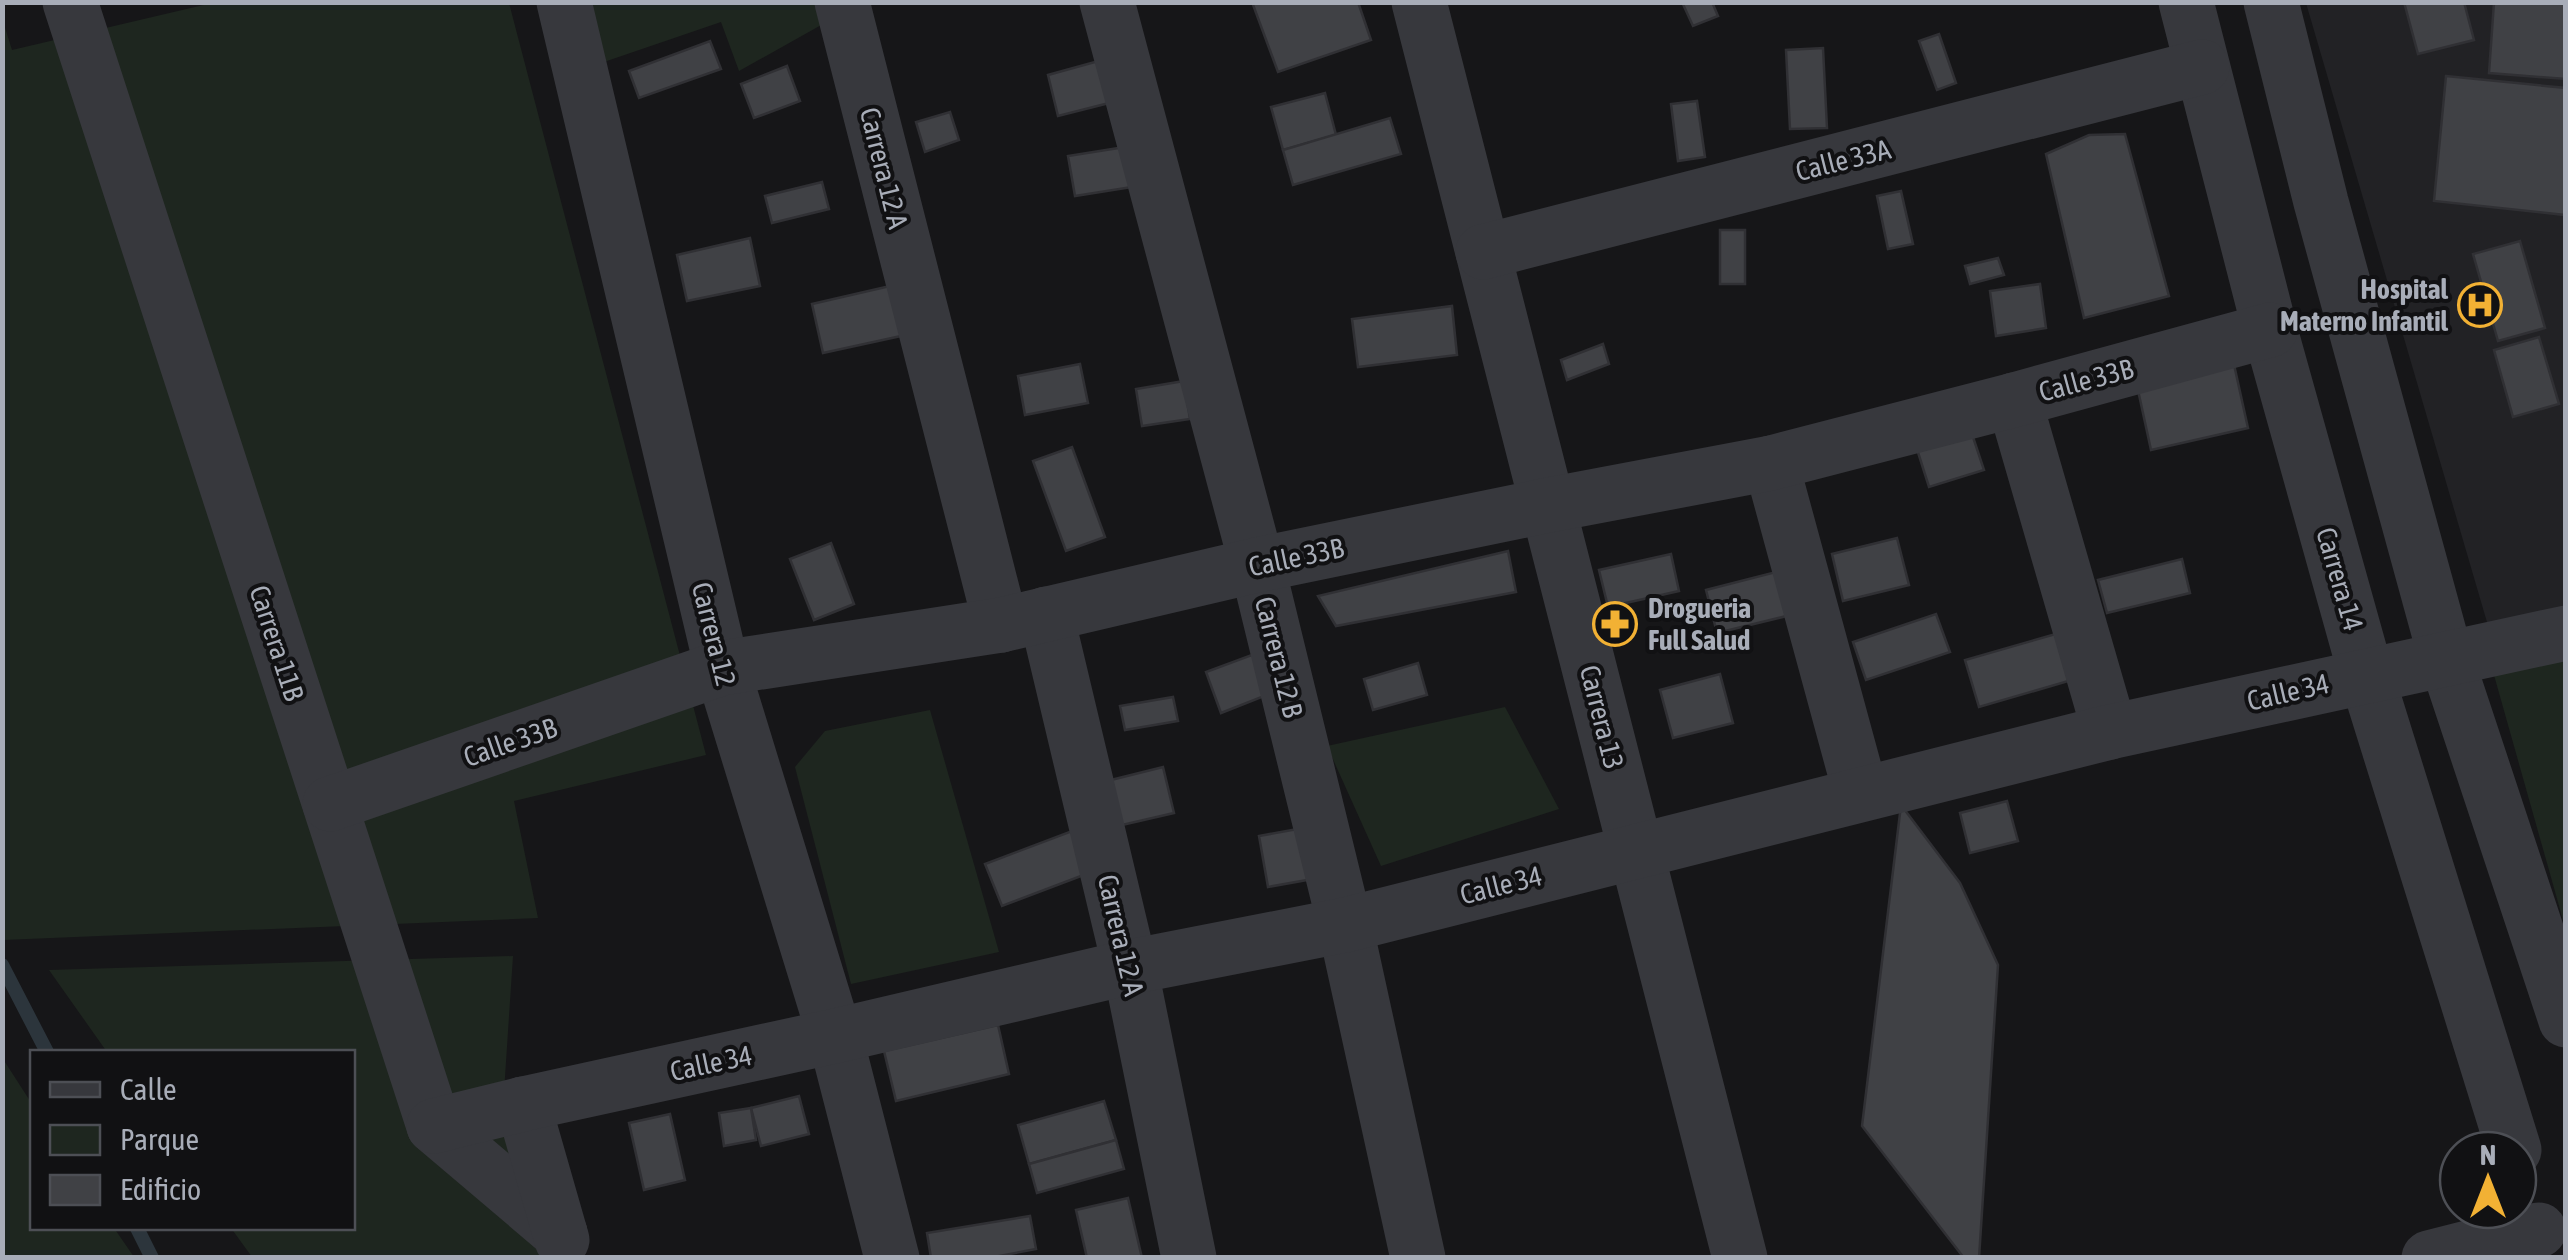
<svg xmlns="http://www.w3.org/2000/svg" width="2568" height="1260" viewBox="0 0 2568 1260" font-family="'Asap Condensed',sans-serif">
<rect width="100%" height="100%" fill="#161618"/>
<path fill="#222225" d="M2306 3H2565V608L2489 629Z"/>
<g fill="#1e261f">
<path d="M212 3H509L706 755 514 801 538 918 3 940 2 18 12 50Z"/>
<path d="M581 3H818L823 24 739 71 721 22 604 62Z"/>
<path d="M2565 653V927L2492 668Z"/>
<path d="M1505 707 1559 809 1381 866 1327 746Z"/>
<path d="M930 710 999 952 851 984 795 767 825 731Z"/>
<path d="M513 956 503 1107 541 1257H252L231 1228H352V1052H107L49 970Z"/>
<path d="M3 1059 32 1104V1228H114L134 1257H3Z"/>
</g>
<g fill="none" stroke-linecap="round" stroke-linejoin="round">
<g stroke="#2c353c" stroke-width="14">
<path d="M2 965 47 1052"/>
<path d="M137 1228 152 1258"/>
</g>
</g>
<g fill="#404145" stroke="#303034" stroke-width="2.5">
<path d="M1252 2H1358L1371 40 1278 72Z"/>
<path d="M1682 2H1712L1718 16 1693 26Z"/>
<path d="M2404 2H2464L2474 40 2418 54Z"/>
<path d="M2494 2H2566V79L2489 73Z"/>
<path d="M1939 34 1956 83 1937 90 1919 41Z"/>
<path d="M710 41 721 69 639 98 629 71Z"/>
<path d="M1823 48 1827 128 1790 129 1786 50Z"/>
<path d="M1102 60 1113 102 1058 116 1048 75Z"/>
<path d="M787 66 800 101 754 118 741 84Z"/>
<path d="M2446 76 2566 88 2565 215 2434 201Z"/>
<path d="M1325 93 1336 135 1283 150 1271 107Z"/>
<path d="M1697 101 1705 157 1678 161 1671 104Z"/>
<path d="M950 112 959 140 925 152 916 122Z"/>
<path d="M1390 118 1401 154 1293 185 1283 150Z"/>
<path d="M2125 134 2169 296 2084 318 2046 154 2089 135Z"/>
<path d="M1125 147 1132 187 1075 196 1068 156Z"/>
<path d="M822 182 829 209 772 223 765 196Z"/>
<path d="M1901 191 1913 244 1888 249 1877 196Z"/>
<rect x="1720" y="230" width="25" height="54"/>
<path d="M750 238 760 286 687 301 677 255Z"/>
<path d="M2520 241 2545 328 2498 341 2473 254Z"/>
<path d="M1998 258 2004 275 1970 284 1965 266Z"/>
<path d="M2040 284 2046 328 1996 336 1990 291Z"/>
<path d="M890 286 901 336 823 353 812 304Z"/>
<path d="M1452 306 1457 355 1358 367 1352 319Z"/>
<path d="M2539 337 2559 404 2513 417 2494 350Z"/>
<path d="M1603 344 1609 364 1567 380 1561 360Z"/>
<path d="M2233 360 2248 428 2151 450 2136 381Z"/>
<path d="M1080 364 1088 403 1025 415 1018 376Z"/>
<path d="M1184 381 1190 419 1142 426 1136 389Z"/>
<path d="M1970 428 1984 470 1929 487 1916 446Z"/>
<path d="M1072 447 1105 537 1066 551 1033 461Z"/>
<path d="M1897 538 1909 585 1843 601 1832 554Z"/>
<path d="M831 543 854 604 814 620 790 559Z"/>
<path d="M1508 551 1516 592 1336 626 1318 596Z"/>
<path d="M1671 554 1679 591 1608 607 1599 570Z"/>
<path d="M2182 559 2190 593 2107 613 2098 580Z"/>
<path d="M1784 570 1795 614 1717 633 1706 590Z"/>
<path d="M1936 614 1950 652 1866 680 1853 642Z"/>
<path d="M2059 633 2072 680 1979 707 1965 660Z"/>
<path d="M1257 653 1272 693 1221 713 1206 672Z"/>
<path d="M1418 663 1427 695 1373 710 1364 679Z"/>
<path d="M1720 674 1733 723 1673 738 1660 690Z"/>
<path d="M1173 697 1178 721 1125 730 1120 706Z"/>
<path d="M1163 767 1174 813 1122 825 1111 780Z"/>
<path d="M2007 801 2018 841 1970 853 1960 813Z"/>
<path d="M1901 805 1960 883 1998 965 1979 1258H1964L1862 1126Z"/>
<path d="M1314 826 1324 877 1268 887 1259 836Z"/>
<path d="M1072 831 1089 873 1002 906 985 864Z"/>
<path d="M998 1025 1009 1074 896 1101 884 1051Z"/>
<path d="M799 1096 809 1134 761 1146 751 1108Z"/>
<path d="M1104 1101 1116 1140 1029 1164 1018 1125Z"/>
<path d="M751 1108 756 1140 724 1146 719 1113Z"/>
<path d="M670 1114 685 1180 644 1190 629 1123Z"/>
<path d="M1116 1140 1124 1169 1037 1193 1029 1164Z"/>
<path d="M1128 1198 1142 1258H1087L1076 1210Z"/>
<path d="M1030 1216 1036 1249 989 1258H931L927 1233Z"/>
</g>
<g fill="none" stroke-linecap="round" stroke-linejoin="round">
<g stroke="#37383d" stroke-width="55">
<path d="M70 2 434 1126 560 1233"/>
<path d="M564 2 722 668 835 1036 892 1258"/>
<path d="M842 2 1001 625"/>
<path d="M1107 2 1257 565 1345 925 1418 1258"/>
<path d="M1419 2 1740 1258"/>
<path d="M2186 2 2270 330 2366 674 2514 1150"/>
<path d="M2271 2 2321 202 2446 658 2566 1020"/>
<path d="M1483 252 2202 67"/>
<path d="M2014 400 2110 732"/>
<path d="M1771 463 1861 794"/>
<path d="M1046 614 1130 967 1189 1258"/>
<path d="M330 804 722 668 1001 625 1257 565 1549 505 1771 463 2014 400 2270 330"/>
<path d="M523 1104 562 1240"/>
<path d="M434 1126 523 1104 835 1036 1130 967 1345 925 2110 732 2566 633"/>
<path d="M2429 1258 2539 1230"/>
</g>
</g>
<defs>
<g id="hospital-ring" transform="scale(2.25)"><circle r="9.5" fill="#111113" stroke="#f2b134" stroke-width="1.5"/><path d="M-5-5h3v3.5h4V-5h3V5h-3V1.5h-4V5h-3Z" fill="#f2b134"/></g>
<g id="pharmacy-ring" transform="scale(2.25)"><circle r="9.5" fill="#111113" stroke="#f2b134" stroke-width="1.5"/><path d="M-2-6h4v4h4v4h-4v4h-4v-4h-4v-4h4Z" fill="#f2b134"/></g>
</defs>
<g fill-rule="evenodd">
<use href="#hospital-ring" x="2480" y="305"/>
<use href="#pharmacy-ring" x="1615" y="624"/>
</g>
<g text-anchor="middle" stroke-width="8" stroke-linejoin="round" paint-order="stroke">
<g font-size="28" fill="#a8adb8" stroke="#111113">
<text transform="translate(1843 160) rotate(-14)" y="10">Calle 33A</text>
<text transform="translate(884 168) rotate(76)" y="10">Carrera 12 A</text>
<text transform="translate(2086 380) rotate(-15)" y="10">Calle 33B</text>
<text transform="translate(1296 557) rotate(-12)" y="10">Calle 33B</text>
<text transform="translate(2340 579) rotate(74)" y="10">Carrera 14</text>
<text transform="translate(714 634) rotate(76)" y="10">Carrera 12</text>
<text transform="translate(277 643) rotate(72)" y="10">Carrera 11B</text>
<text transform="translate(1279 657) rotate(76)" y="10">Carrera 12 B</text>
<text transform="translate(2288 692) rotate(-13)" y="10">Calle 34</text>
<text transform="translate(1602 717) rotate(76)" y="10">Carrera 13</text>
<text transform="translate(510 742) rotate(-19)" y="10">Calle 33B</text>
<text transform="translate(1501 885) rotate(-14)" y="10">Calle 34</text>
<text transform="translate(1121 935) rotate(77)" y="10">Carrera 12 A</text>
<text transform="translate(711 1063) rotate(-12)" y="10">Calle 34</text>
</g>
<g font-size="28" font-weight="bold" fill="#a8adb8" stroke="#111113" text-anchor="end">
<text x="2448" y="299">Hospital<tspan x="2448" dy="32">Materno Infantil</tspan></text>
<text x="1648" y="618" text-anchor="start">Drogueria<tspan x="1648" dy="32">Full Salud</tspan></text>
</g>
</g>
<rect width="2568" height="1260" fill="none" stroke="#a8adb8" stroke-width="10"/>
<rect x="30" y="1050" width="325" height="180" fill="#111113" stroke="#4d4f55" stroke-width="2.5"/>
<rect x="50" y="1082" width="50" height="15" fill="#37383d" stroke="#4d4f55" stroke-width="2.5"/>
<text x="120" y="1100" font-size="30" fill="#a8adb8">Calle</text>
<rect x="50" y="1125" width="50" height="30" fill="#1e261f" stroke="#4d4f55" stroke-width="2.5"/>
<text x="120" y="1150" font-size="30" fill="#a8adb8">Parque</text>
<rect x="50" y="1175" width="50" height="30" fill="#404145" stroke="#4d4f55" stroke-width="2.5"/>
<text x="120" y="1200" font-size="30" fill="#a8adb8">Edificio</text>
<g transform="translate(2488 1180)"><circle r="48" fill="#111113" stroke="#4d4f55" stroke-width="2.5"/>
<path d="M0-8L18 38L0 25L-18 38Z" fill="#f2b134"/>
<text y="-15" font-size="28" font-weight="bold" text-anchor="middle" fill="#a8adb8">N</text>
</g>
</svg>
